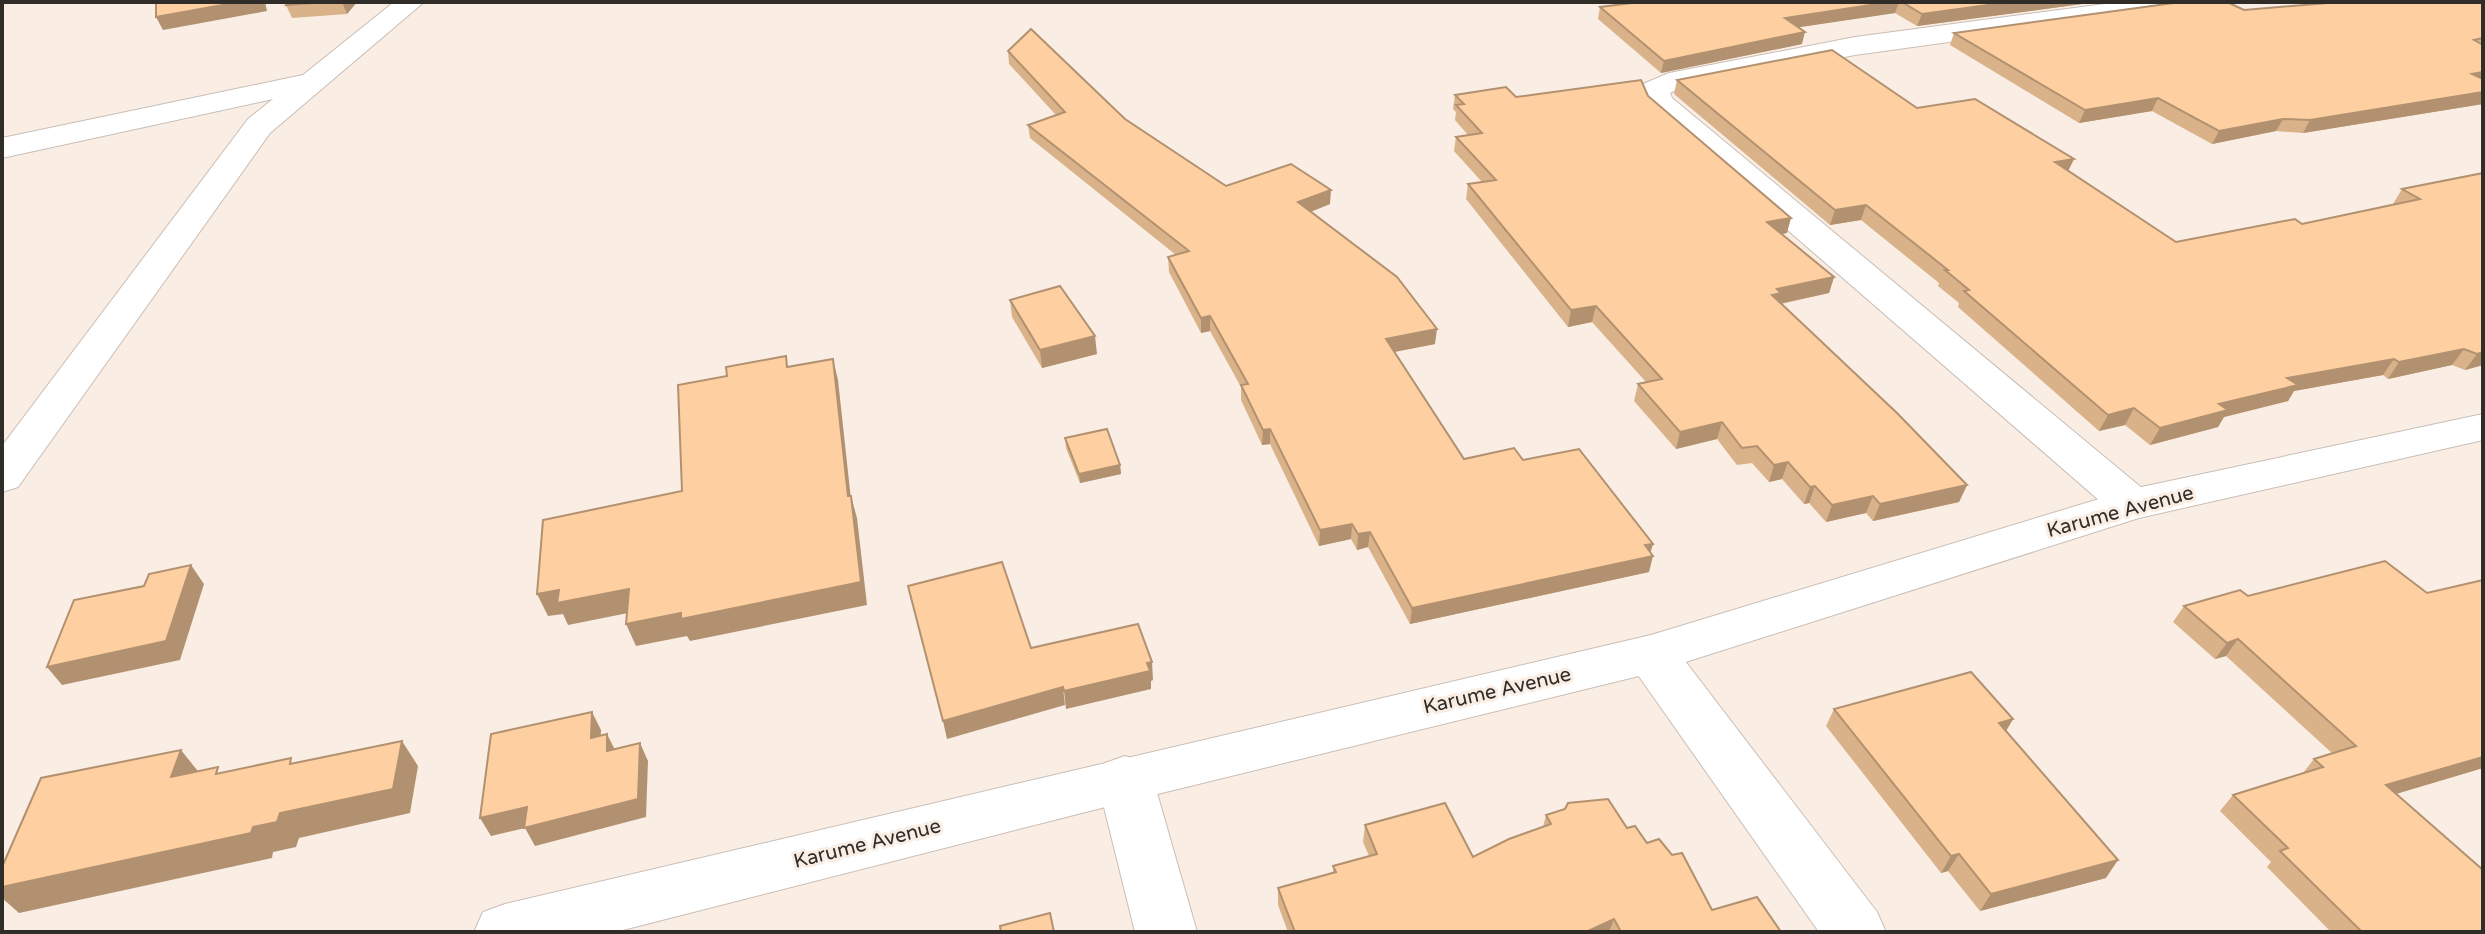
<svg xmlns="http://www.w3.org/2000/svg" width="2485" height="934" viewBox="0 0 2485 934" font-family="'Varela Round',sans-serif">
<rect width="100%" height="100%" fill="#f9ede4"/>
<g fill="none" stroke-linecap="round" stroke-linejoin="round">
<g stroke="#c9beb6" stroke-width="2">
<g id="minor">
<path d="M394 2H424L270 133 18 487 2 492V446L248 119 273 99 2 158V138L303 75Z"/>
<path d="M2120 2H2193L2189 8 2180 10 1855 55 1678 89 1670 93 1672 98 2148 493 2155 504 2148 515 2132 519 2116 515 1647 108 1639 90 1643 84 1669 73 1855 37Z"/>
<path d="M1651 635 1669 640 1877 912 1886 932H1819L1633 668 1626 654 1633 640Z"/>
<path d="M1125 756 1145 763 1153 779 1197 932H1135L1097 779 1105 763Z"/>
</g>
</g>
<g stroke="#c9beb6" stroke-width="2">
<path id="major" d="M2483 414V440L2139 518 1651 673 1125 802 615 932H474L483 912 505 904 1651 635 2132 489Z"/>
</g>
<use href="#minor" fill="#fff" fill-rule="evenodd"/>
<use href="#major" fill="#fff" fill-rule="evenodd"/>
</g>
<g fill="#dab28a">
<path d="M288 2H357L347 14 292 18 286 5Z"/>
<path d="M1639 2H2097L1917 26 1895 13 1798 27 1802 44 1661 73 1598 19 1600 7Z"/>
<path d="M2483 2V104L2303 133 2276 131 2212 144 2152 111 2079 123 1950 45 1954 33 2244 10Z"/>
<path d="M1008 51 1125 119 1226 186 1330 204 1310 212 1435 344 1394 352 1464 459 1523 460 1653 544 1650 553 1649 572 1410 624 1368 547 1357 550 1351 539 1319 546 1270 444 1262 445 1241 400V387L1210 331 1201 333 1169 272 1168 257 1176 255 1030 138 1028 125 1056 115 1009 64Z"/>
<path d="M1677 80 1917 108 2074 159 2068 171 2176 242 2302 224 2394 204H2393L2402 189 2483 173V365L2465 370 2452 365 2388 379 2383 375 2294 391 2288 401 2224 417 2218 427 2150 445 2125 425 2099 431 1958 307 1959 303 1938 286 1939 283 1861 220 1830 225 1674 94Z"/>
<path d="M1455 95 1516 97 1648 96 1787 233 1782 234 1834 277 1829 293 1781 304 1967 485 1959 502 1873 521 1866 513 1826 522 1809 503 1804 504 1782 479 1769 482 1752 463 1737 465 1717 439 1676 449 1634 401 1638 384 1646 382 1592 322 1568 327 1466 199 1468 184 1482 182 1454 151 1456 137 1468 135 1455 120 1456 112 1453 109Z"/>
<path d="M1010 300 1097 354 1042 368 1012 317Z"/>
<path d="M1065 438 1120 465 1121 474 1080 483 1066 448Z"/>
<path d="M2184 606 2483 768 2396 794 2483 932H2331L2267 867 2271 862 2220 811 2233 795 2303 773 2314 759 2333 754 2226 656 2215 659 2173 622Z"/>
<path d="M1834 709 2013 719 2006 731 2106 878 1980 911 1948 871 1941 873 1826 726Z"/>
<path d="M1546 815 1627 828 1647 843 1712 910 1781 932H1288L1278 905V888L1333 873V866L1369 856 1363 842 1365 825 1473 857 1543 827Z"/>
</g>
<g fill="#b29170">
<path d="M239 2H265L267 11 163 30 156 17Z"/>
<path d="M342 2H357L347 14Z"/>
<path d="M1890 2H1899L1895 13 1781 30 1785 18Z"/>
<path d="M2010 2H2097L1917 26 1922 14Z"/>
<path d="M1805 32 1802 44 1661 73 1664 61Z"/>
<path d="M2483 72V83L2472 74Z"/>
<path d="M2483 92V104L2303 133 2310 120Z"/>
<path d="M2158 98 2152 111 2079 123 2085 110Z"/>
<path d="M2283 119 2276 131 2212 144 2219 131Z"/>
<path d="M2074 159 2067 173 2055 162Z"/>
<path d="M1331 190 1330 204 1298 217V202Z"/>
<path d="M1866 205 1861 220 1830 225 1835 210Z"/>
<path d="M1791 218 1787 233 1763 237 1767 222Z"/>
<path d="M1834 277 1829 293 1778 304 1772 295 1777 289Z"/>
<path d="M1596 306 1592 322 1568 327 1571 310Z"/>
<path d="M1210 316V331L1201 333V318Z"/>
<path d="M1437 329 1435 344 1384 354 1386 339Z"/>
<path d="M1095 336 1097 354 1042 368 1040 350Z"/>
<path d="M2464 349 2452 365 2388 379 2399 362Z"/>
<path d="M2483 352V365L2465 370 2477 354Z"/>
<path d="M833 359 838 380 853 518 848 496Z"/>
<path d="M2394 359 2383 375 2294 391 2288 401 2224 417 2218 427 2150 445 2160 428 2287 378Z"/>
<path d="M2134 408 2125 425 2099 431 2108 415Z"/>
<path d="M1722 422 1717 439 1676 449 1680 432Z"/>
<path d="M1270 429V444L1262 445 1263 430Z"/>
<path d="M1788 462 1782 479 1769 482 1774 465Z"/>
<path d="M1120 465 1121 474 1080 483 1079 474Z"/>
<path d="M1967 485 1959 502 1873 521 1880 504Z"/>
<path d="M1815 486 1809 503 1804 504 1810 487Z"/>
<path d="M851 496 857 518 867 605 690 641 687 636 636 646 626 624Z"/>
<path d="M1873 496 1866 513 1826 522 1832 505Z"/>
<path d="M1352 524 1351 539 1319 546 1320 530Z"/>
<path d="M1370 532 1368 547 1357 550 1358 534Z"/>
<path d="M1653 544 1649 557 1653 556 1649 572 1410 624 1412 608Z"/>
<path d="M191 565 204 584 180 660 62 685 47 667Z"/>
<path d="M629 589 638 611 568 625 563 614 548 616 537 594 559 590Z"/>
<path d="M2238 639 2226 656 2215 659 2227 643Z"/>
<path d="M1152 662 1153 680 1151 681V689L1066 709 1064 691Z"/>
<path d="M1063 687 1065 705 947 739 943 721Z"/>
<path d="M592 712 601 730 600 756 591 738Z"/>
<path d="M2013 719 2003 736 1999 723Z"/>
<path d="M607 734 616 752 607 751Z"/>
<path d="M402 741 418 766 410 813 299 838 296 847 273 852 272 858 19 913 2 898V887L253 827Z"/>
<path d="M640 743 648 761 646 817 535 846 525 828 491 836 480 818Z"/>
<path d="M181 750 201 775 171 777Z"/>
<path d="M2483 757V768L2372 801 2386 785Z"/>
<path d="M1959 854 1948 871 1941 873 1951 856Z"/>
<path d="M2118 860 2106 878 1980 911 1991 894Z"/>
<path d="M1614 919 1609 932H1586Z"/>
</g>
<g fill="#fecfa0" stroke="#b29170" stroke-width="2">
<path d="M156 2H239L156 17Z"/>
<path d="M288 2H325L286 5Z"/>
<path d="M1640 2H1890L1785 18 1805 32 1664 61 1600 7Z"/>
<path d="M1902 2H2010L1922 14Z"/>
<path d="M2181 2H2227L2244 10 2340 2H2483V38L2474 40 2483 45V72L2472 74 2483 79V92L2310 120 2283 119 2219 131 2158 98 2085 110 1954 33Z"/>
<path d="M1031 29 1125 119 1226 186 1291 164 1331 190 1298 202 1397 277 1437 329 1386 339 1464 459 1514 448 1523 460 1579 449 1653 544 1645 545 1653 556 1412 608 1370 532 1358 534 1352 524 1320 530 1270 429 1263 430 1241 385 1248 384 1210 316 1201 318 1168 257 1189 251 1028 125 1065 112 1008 51Z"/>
<path d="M1832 50 1917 108 1975 99 2074 159 2055 162 2176 242 2295 219 2302 224 2420 199 2402 189 2483 173V352L2477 354 2464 349 2399 362 2394 359 2287 378 2298 385 2219 404 2228 410 2160 428 2134 408 2108 415 1964 291 1969 290 1945 270H1948L1866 205 1835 210 1677 80Z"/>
<path d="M1641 80 1648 96 1791 218 1767 222 1834 277 1777 289 1781 293 1772 295 1897 413 1967 485 1880 504 1873 496 1832 505 1815 486 1810 487 1788 462 1774 465 1757 446 1742 448 1722 422 1680 432 1638 384 1662 379 1596 306 1571 310 1468 184 1496 180 1456 137 1482 133 1456 105 1464 104 1455 95 1506 87 1516 97Z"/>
<path d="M1060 286 1095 336 1040 350 1010 300Z"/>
<path d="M786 356 787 367 833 359 848 496H851L861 582 681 619V613L626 624 629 589 557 603 559 590 537 594 543 520 682 491 678 385 727 376 726 367Z"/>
<path d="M1107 429 1120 465 1079 474 1065 438Z"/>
<path d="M2385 561 2427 593 2483 580V757L2386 785 2483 870V932H2362L2280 851 2288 848 2233 795 2323 767 2314 759 2356 746 2238 639 2227 643 2184 606 2240 590 2248 596Z"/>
<path d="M1002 562 1031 648 1138 624 1152 662 1147 663 1150 671 1064 691 1063 687 943 721 908 586Z"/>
<path d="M191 565 166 641 47 667 74 600 144 586 149 574Z"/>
<path d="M1971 672 2013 719 1999 723 2118 860 1991 894 1959 854 1951 856 1834 709Z"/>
<path d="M592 712 591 738 607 734V751L640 743 638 799 524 828 527 807 480 818 491 734Z"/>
<path d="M402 741 393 789 280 813 277 822 253 827 251 833 2 887V867L41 778 181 750 171 777 218 767 216 774 291 758 290 764Z"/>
<path d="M1608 799 1627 828 1635 826 1647 843 1659 839 1672 855 1682 853 1712 910 1757 897 1781 932H1621L1614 919 1586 932H1295L1278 888 1336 872 1333 866 1377 854 1365 825 1445 803 1473 857 1509 839 1551 824 1546 815 1565 809 1568 803Z"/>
<path d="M1050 913 1054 932H1001L1000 926Z"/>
</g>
<g text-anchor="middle" stroke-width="6" stroke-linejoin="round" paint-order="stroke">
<g font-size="20" fill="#302c28" stroke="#f9ede4">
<text transform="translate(2120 511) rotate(-15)" y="7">Karume Avenue</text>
<text transform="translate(1497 690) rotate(-13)" y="7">Karume Avenue</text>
<text transform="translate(867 843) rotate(-14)" y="7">Karume Avenue</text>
</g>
</g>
<rect width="2485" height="934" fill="none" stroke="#302c28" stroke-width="8"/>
</svg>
